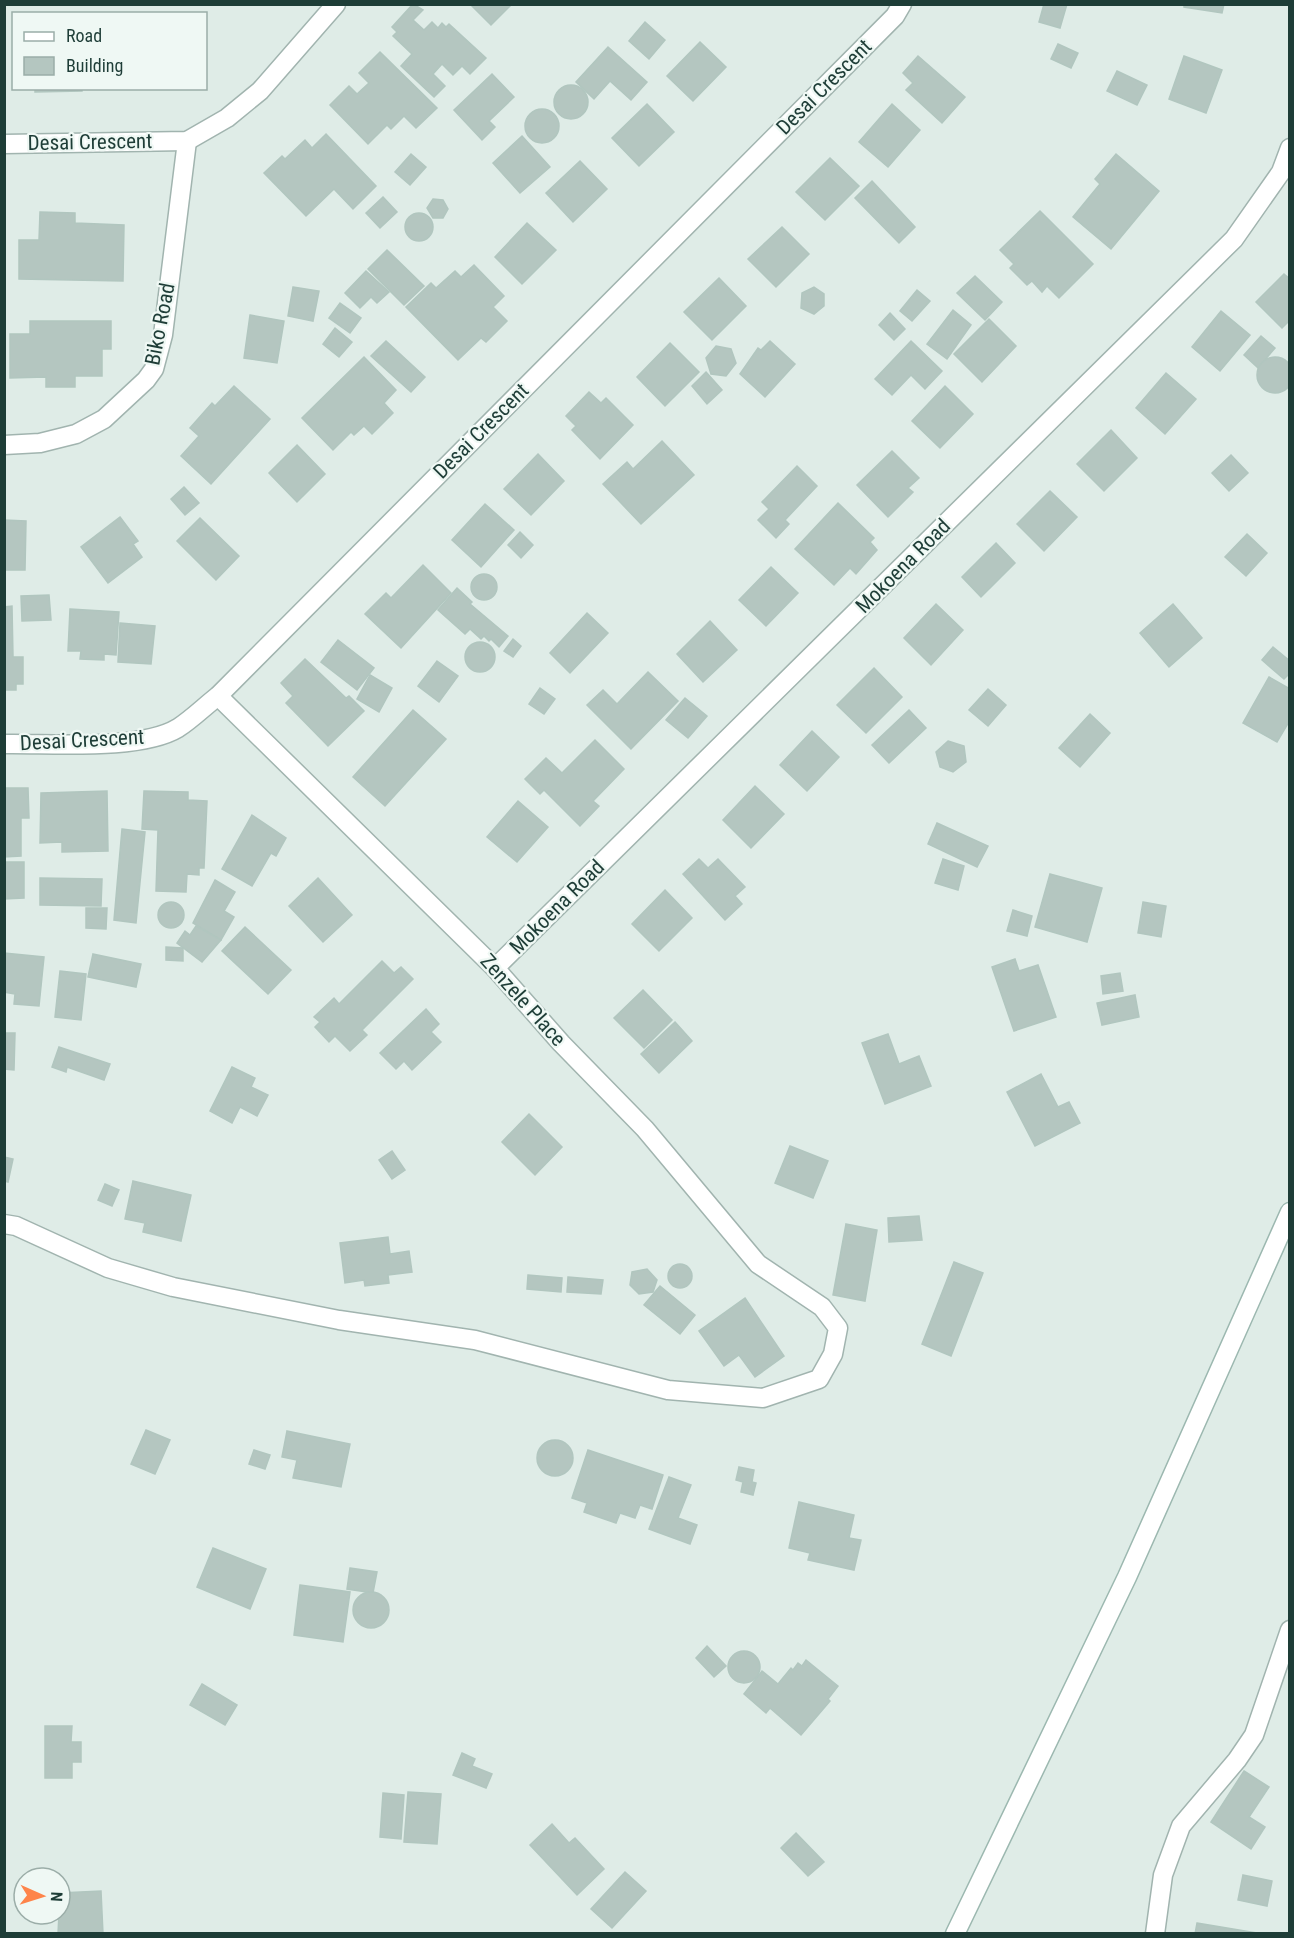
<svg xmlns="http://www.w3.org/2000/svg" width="1294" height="1938" viewBox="0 0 1294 1938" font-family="'Roboto Condensed',sans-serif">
<rect width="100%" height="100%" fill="#dfece7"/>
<g fill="#b4c6c0" stroke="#b1c6bf" stroke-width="1.5">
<path d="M413 4 423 10 413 20 424 30 432 22 438 28 442 23 446 27 449 24 486 58 470 74 462 66 453 75 442 64 433 74 445 86 434 97 401 66 412 54 393 36 397 32 392 27Z"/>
<path d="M470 4H512L491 25Z"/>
<path d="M1044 4H1067L1060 28 1039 22Z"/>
<path d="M1184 4H1224L1222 13 1184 7Z"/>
<path d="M645 22 665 40 649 59 629 41Z"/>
<path d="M700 42 726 67 693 101 667 76Z"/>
<path d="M1058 44 1078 53 1071 68 1051 59Z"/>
<path d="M608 47 647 82 631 100 610 81 594 99 576 82Z"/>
<path d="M380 52 437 108 416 128 404 116 391 129 387 125 368 144 330 105 349 86 357 94 369 83 359 73Z"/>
<path d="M918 56 965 97 942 123 906 90 913 83 903 73Z"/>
<path d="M1184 56 1222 70 1206 113 1169 99Z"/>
<path d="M1117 71 1147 85 1137 105 1107 91Z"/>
<path d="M492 74 514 97 489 121 495 127 482 140 454 110Z"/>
<circle cx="571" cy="102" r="17"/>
<path d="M35 88H82V91L35 92Z"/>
<path d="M647 104 674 132 639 166 612 138Z"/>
<path d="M892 104 920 130 888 167 859 142Z"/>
<circle cx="542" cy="126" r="17"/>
<path d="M326 134 376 186 353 209 334 189 306 216 264 173 282 156 285 159 305 140 312 148Z"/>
<path d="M522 136 550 167 520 193 493 163Z"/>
<path d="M411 154 426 167 410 185 395 172Z"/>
<path d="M1116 154 1159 191 1111 249 1073 217 1100 184 1095 179Z"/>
<path d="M830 158 859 186 825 220 796 192Z"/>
<path d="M580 161 607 189 573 222 546 193Z"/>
<path d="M872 181 915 227 899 243 855 198Z"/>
<path d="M383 197 397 212 380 228 366 213Z"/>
<path d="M433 199 443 200 448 209 443 218H433L427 208Z"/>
<path d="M1040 211 1093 264 1059 298 1047 286 1042 292 1032 281 1027 285 1010 268 1014 264 1000 250Z"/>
<path d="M40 212 75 213V223L124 225 123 281 19 279V240H39Z"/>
<circle cx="419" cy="227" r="14"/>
<path d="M527 223 556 250 522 284 495 257Z"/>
<path d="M782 227 809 254 776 287 748 259Z"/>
<path d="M387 250 424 286 404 305 368 269Z"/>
<path d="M474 265 504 296 493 307 507 321 486 342 481 338 458 360 406 307 431 283 436 288 455 271 461 277Z"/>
<path d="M366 271 389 292 377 303 371 297 360 308 345 293Z"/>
<path d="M1284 274 1290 279V320L1282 328 1256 302Z"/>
<path d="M975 276 1002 302 985 320 957 293Z"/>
<path d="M719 278 746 306 712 340 684 312Z"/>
<path d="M293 287 319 291 313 321 288 316Z"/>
<path d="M814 287 824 294V306L814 314 801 308 802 293Z"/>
<path d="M917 290 930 301 912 321 900 311Z"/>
<path d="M340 303 361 318 350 333 329 318Z"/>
<path d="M953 310 971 325 947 359 927 344Z"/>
<path d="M1221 311 1250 335 1220 371 1192 347Z"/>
<path d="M890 313 905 329 894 340 879 325Z"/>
<path d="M250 315 284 321 277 363 244 358Z"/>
<path d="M989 319 1016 346 982 382 954 354Z"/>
<path d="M30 321H111V349H102V376H75V387H46V377L10 378V334H30Z"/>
<path d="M335 328 352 342 339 357 323 344Z"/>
<path d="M1261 336 1275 348 1258 368 1244 355Z"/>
<path d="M386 341 425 377 411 392 371 356Z"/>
<path d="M770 341 795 364 765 397 740 374 758 348 761 350Z"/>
<path d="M911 341 942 371 925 389 911 375 892 395 875 379Z"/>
<path d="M670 343 699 372 665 406 637 377Z"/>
<path d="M716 346 731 349 736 363 726 376 711 374 706 358Z"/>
<path d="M364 357 396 390 384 403 393 413 372 434 364 426 354 435 351 432 333 450 302 418Z"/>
<circle cx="1275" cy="375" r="18"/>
<path d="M706 372 722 390 707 404 692 386Z"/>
<path d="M1166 373 1196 399 1165 434 1136 408Z"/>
<path d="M234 386 270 419 211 484 181 456 199 436 190 428 212 403 215 406Z"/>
<path d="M945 386 973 414 940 448 912 421Z"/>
<path d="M589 392 601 403 606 398 633 425 600 459 572 430 576 426 566 416Z"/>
<path d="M1111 430 1137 458 1104 491 1077 464Z"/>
<path d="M662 441 694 475 641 524 603 484 627 462 633 469Z"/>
<path d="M297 445 325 474 297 502 269 473Z"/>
<path d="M892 451 919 478 908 488 913 492 888 517 857 485Z"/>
<path d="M538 454 564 481 531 515 504 489Z"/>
<path d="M1231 455 1248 473 1229 491 1212 473Z"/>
<path d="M797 466 817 486 785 520 789 524 776 538 758 520 769 509 762 502Z"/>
<path d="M184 487 199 503 185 515 171 499Z"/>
<path d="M1050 491 1077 517 1044 551 1017 524Z"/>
<path d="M838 503 874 538 870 542 877 550 856 574 850 568 834 585 795 549Z"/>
<path d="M485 504 514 530 481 567 452 540Z"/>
<path d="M120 517 138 541 133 544 142 557 108 583 81 547Z"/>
<path d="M200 518 239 556 216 580 177 541Z"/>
<path d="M4 520 26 521 25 570H4Z"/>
<path d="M520 532 533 545 521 558 508 545Z"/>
<path d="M1247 534 1267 553 1246 576 1225 557Z"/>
<path d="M996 543 1015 563 981 597 962 577Z"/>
<path d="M423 565 451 593 401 648 365 614 386 593 391 598Z"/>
<path d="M771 567 798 593 766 626 739 600Z"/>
<circle cx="484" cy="587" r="13"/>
<path d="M457 588 472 602 470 604 508 636 499 647 491 639 489 641 484 636 481 639 470 629 465 634 438 610Z"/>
<path d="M49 595 51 620 22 621 21 596Z"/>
<path d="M936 604 963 630 931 665 904 638Z"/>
<path d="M1173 604 1202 638 1169 667 1140 633Z"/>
<path d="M12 606 13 657H23V684H16V690H4V607Z"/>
<path d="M70 609 119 612 116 655 104 654V660L80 659 81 651H68Z"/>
<path d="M587 613 608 633 570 673 550 653Z"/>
<path d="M710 621 737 650 703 682 677 654Z"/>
<path d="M120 623 155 626 151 664 118 662Z"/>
<path d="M513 639 521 646 513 657 504 651Z"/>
<path d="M338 640 374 668 357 690 321 662Z"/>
<circle cx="480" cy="657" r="15"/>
<path d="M1273 647 1290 661V673L1284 679 1262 660Z"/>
<path d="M305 659 346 698 349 696 364 711 328 746 286 703 293 696 281 683Z"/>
<path d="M437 661 458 676 439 702 418 686Z"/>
<path d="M874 668 902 697 866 733 837 705Z"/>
<path d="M648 672 678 701 631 749 587 705 603 690 617 704Z"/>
<path d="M370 675 392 688 379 712 357 699Z"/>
<path d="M1269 677 1290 689V720L1277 742 1243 723Z"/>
<path d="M540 688 555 699 544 714 529 704Z"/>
<path d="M988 689 1006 705 988 726 969 710Z"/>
<path d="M685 698 707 716 688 738 666 720Z"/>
<path d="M413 710 446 739 385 806 353 777Z"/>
<path d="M909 710 926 728 889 763 872 745Z"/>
<path d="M1090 714 1110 733 1080 767 1059 748Z"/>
<path d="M812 731 839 757 807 791 780 765Z"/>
<path d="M595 740 624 769 593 801 599 806 580 826 544 790 540 794 525 779 546 758 562 773Z"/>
<path d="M948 741 964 746 966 762 953 772 940 767 936 752Z"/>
<path d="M755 786 784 814 751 848 723 820Z"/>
<path d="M4 788H28L29 818H21V856L4 857Z"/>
<path d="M107 791 108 851 62 852V842L40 843 41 793Z"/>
<path d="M144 791 188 792V800L207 801 204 868H199V875L187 874 186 892 156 891 158 830 142 829Z"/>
<path d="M518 801 548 827 517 862 487 837Z"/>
<path d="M252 815 286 838 276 856 271 853 252 886 222 869Z"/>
<path d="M937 823 988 846 977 867 928 844Z"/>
<path d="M122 829 145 832 136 923 114 920Z"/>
<path d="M699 859 708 868 718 859 745 887 735 896 742 904 725 920 683 874Z"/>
<path d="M943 859 964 866 958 890 935 883Z"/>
<path d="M4 862H24V898L4 899Z"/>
<path d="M1050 874 1102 888 1087 942 1035 927Z"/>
<path d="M40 878 102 879 101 906 40 905Z"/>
<path d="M318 878 352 915 323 942 289 906Z"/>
<path d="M215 880 235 892 224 911 234 917 221 940 193 923Z"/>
<path d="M665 890 692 918 659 951 632 924Z"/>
<circle cx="171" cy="915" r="13"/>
<path d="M1143 902 1166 906 1161 937 1138 933Z"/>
<path d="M86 908H107L106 929 86 928Z"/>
<path d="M1013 910 1032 916 1027 936 1007 931Z"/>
<path d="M196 926 221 940 202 962 177 943 185 931 190 935Z"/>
<path d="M245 927 291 970 268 994 222 951Z"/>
<path d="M166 947 183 948V961L166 960Z"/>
<path d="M4 953 44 957 39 1006 14 1004 15 994 4 992Z"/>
<path d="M93 954 141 964 136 987 88 977Z"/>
<path d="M1015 959 1019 971 1038 965 1056 1017 1014 1031 992 967Z"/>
<path d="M382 961 394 973 401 967 413 979 362 1030 367 1035 350 1051 335 1036 329 1042 315 1027 320 1022 314 1017 334 998 339 1004Z"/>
<path d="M60 971 86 974 81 1020 55 1017Z"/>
<path d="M1120 973 1123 991 1103 994 1101 976Z"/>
<path d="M643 990 672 1020 644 1048 614 1018Z"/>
<path d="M1135 995 1139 1017 1102 1025 1097 1003Z"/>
<path d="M426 1009 439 1024 431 1032 441 1042 412 1070 404 1061 396 1069 380 1053Z"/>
<path d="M675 1022 692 1041 659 1073 641 1054Z"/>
<path d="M4 1033H15L14 1070 4 1069Z"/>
<path d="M888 1034 899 1064 919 1056 931 1086 885 1104 862 1043Z"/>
<path d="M59 1047 110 1064 104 1080 67 1067 66 1072 52 1067Z"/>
<path d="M232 1067 255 1078 251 1087 268 1095 257 1116 240 1107 232 1123 210 1111Z"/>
<path d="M1041 1074 1058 1107 1069 1102 1080 1123 1035 1146 1007 1092Z"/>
<path d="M529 1114 562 1147 535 1175 502 1142Z"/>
<path d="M790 1146 828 1161 813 1198 775 1183Z"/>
<path d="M392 1151 405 1170 392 1179 379 1160Z"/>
<path d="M4 1157 13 1159 8 1182 4 1181Z"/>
<path d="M133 1181 191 1195 181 1241 143 1232 145 1223 125 1219Z"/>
<path d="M105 1184 119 1190 112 1206 98 1200Z"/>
<path d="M919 1216 922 1240 889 1242 888 1218Z"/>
<path d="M846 1224 877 1230 865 1301 833 1295Z"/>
<path d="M388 1237 390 1254 409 1251 412 1272 388 1275 389 1283 365 1286 364 1280 345 1283 340 1243Z"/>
<path d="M954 1262 983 1273 951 1356 922 1344Z"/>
<circle cx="680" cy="1276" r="12"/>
<path d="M647 1269 657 1280 653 1292 639 1294 630 1285 632 1272Z"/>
<path d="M528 1275 562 1278 561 1292 527 1289Z"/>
<path d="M568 1277 603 1280 601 1294 567 1292Z"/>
<path d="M660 1286 695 1315 680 1334 644 1305Z"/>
<path d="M745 1298 784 1356 755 1377 739 1355 724 1366 699 1331Z"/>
<path d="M146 1430 170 1440 155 1474 131 1464Z"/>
<path d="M287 1431 350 1444 341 1487 293 1478 297 1460 282 1457Z"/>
<circle cx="555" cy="1458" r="18"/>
<path d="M254 1450 270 1455 265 1469 249 1464Z"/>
<path d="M588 1450 663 1475 652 1509 640 1505 635 1518 620 1513 616 1523 584 1512 587 1503 572 1498Z"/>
<path d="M739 1467 754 1470 752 1482 756 1483 753 1495 741 1492 743 1482 736 1480Z"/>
<path d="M669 1477 691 1485 678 1518 697 1525 690 1544 649 1529Z"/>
<path d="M799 1502 854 1515 849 1538 861 1540 854 1570 808 1560 810 1553 789 1548Z"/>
<path d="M213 1548 266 1569 250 1609 197 1587Z"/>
<path d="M350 1568 377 1572 373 1593 347 1589Z"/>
<path d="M300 1585 350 1592 343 1642 294 1635Z"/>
<circle cx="371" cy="1610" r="18"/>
<path d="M707 1646 726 1666 714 1677 696 1658Z"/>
<circle cx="744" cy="1667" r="16"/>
<path d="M806 1660 838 1686 828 1699 830 1701 801 1735 770 1708 766 1713 744 1694 762 1671 778 1684 791 1668 793 1670 798 1663 802 1666Z"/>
<path d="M202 1684 237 1705 225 1725 190 1705Z"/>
<path d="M45 1726H72L71 1742H81V1762H72V1778H45Z"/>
<path d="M462 1753 475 1759 472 1766 492 1774 486 1788 453 1775Z"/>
<path d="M1244 1771 1269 1787 1249 1817 1265 1827 1251 1849 1211 1822Z"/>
<path d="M408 1792 441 1794 437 1844 404 1842Z"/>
<path d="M383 1793 404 1795 401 1839 380 1837Z"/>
<path d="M552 1824 569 1843 575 1838 604 1869 577 1895 530 1845Z"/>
<path d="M796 1833 824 1862 808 1876 781 1848Z"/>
<path d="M625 1872 646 1891 612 1928 591 1909Z"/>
<path d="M1243 1875 1272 1881 1267 1906 1238 1900Z"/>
<path d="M101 1891 103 1934H58L60 1893Z"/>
<path d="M1197 1923 1263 1934H1195Z"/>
</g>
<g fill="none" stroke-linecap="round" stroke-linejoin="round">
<g stroke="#a1b4af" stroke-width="21">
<g id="street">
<path d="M4 144 187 141 227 118 260 91 336 4"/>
<path d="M4 445 40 443 76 434 104 419 146 380 154 369 163 335 187 141"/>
<path d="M4 744C50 743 140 751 178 728 192 719 205 706 218 696L895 16 902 4"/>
<path d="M495 968 1234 239 1281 172 1290 148"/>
<path d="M4 1224 16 1226 108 1268 173 1287 339 1320 475 1340 668 1390 763 1398 819 1379 833 1354 838 1328 822 1307 758 1264 645 1129 561 1043 495 968 218 696"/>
<path d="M1155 1934 1163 1875 1181 1826 1237 1760 1254 1735 1290 1630"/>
</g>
</g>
<g stroke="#9cb8b0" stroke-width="21">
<path id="secondary" d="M955 1934 1127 1577 1290 1212"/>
</g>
<use href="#street" stroke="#fff" stroke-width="18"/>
<use href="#secondary" stroke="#fff" stroke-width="18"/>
</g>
<g text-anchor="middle" stroke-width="4.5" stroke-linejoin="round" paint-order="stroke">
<g font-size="21" fill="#1e3d37" stroke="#eff8f4">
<text transform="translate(824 87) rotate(-45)" y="7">Desai Crescent</text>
<text transform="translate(90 142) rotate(-1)" y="7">Desai Crescent</text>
<text transform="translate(160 324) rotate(-79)" y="7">Biko Road</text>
<text transform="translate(481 431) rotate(-45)" y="7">Desai Crescent</text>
<text transform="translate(903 566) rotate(-45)" y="7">Mokoena Road</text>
<text transform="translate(82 740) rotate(-3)" y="7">Desai Crescent</text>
<text transform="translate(557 907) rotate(-45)" y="7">Mokoena Road</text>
<text transform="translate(523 1000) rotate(48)" y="7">Zenzele Place</text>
</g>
</g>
<rect width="1294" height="1938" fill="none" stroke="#1e3d37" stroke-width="12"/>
<rect x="12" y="12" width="195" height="78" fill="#eff8f4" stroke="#9bada8" stroke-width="1.5"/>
<rect x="24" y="32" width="30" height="9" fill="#ffffff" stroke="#9bada8" stroke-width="1.5"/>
<text x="66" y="42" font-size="18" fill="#1e3d37">Road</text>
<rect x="24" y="57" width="30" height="18" fill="#b4c6c0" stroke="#9bada8" stroke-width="1.5"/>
<text x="66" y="72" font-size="18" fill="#1e3d37">Building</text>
<g transform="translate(42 1896) rotate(93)"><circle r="28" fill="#eff8f4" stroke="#9bada8" stroke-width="1.5"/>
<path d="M0-4.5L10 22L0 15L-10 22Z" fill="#fe844a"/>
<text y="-9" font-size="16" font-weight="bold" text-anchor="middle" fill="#1e3d37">N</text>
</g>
</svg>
